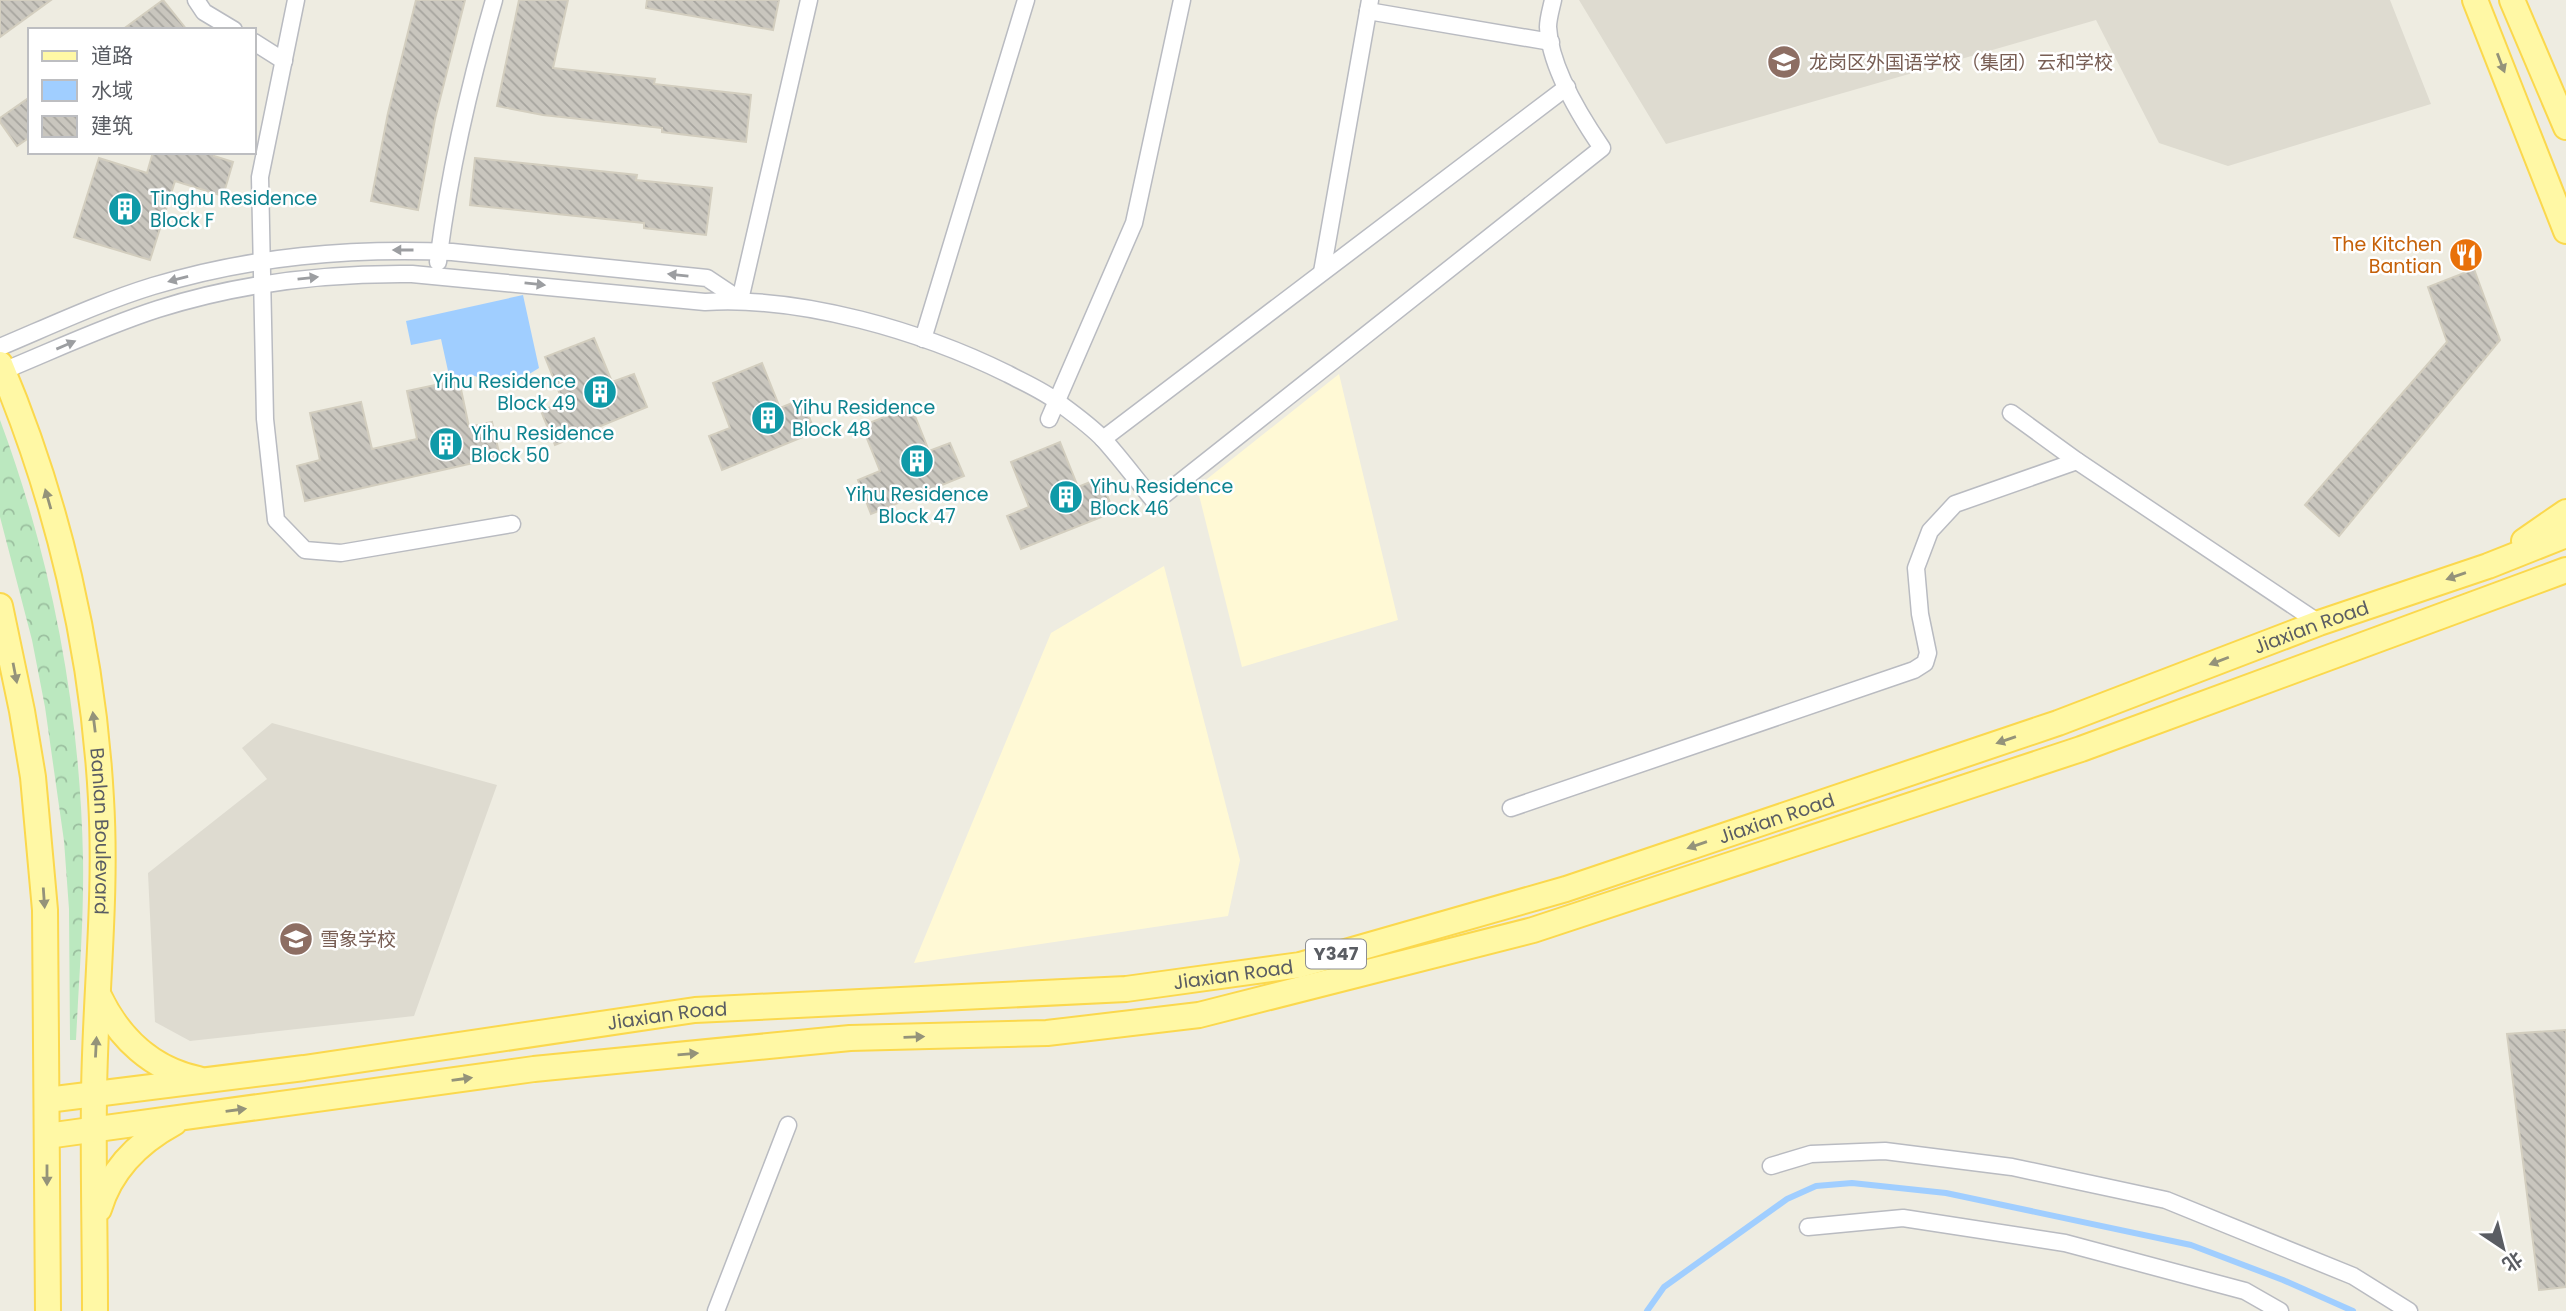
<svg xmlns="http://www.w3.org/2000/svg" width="2566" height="1311" viewBox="0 0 2566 1311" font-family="Poppins,'Noto Sans SC',sans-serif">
<defs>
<pattern id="forest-crowns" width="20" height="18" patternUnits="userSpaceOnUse" patternTransform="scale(1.75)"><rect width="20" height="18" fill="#bbe8bf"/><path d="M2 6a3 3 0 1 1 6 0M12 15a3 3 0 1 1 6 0" fill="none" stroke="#9bbf9f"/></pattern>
<pattern id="building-back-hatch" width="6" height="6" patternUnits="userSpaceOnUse" patternTransform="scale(1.75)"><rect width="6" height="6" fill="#c9c6be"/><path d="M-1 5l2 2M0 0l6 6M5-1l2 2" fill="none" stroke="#a6a49e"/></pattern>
</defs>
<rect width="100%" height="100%" fill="#eeece1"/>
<g fill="#fff9d5">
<path d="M1339 374 1398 620 1242 667 1197 487Z"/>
<path d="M1164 566 1240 860 1228 916 914 963 1051 633Z"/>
</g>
<g fill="#dedbd0">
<path d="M1579 0H2390L2431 104 2228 166 2159 143 2096 20 1666 144Z"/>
<path d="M272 723 497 785 414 1016 190 1041 155 1022 148 873 267 779 242 748Z"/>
</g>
<path fill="url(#forest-crowns)" d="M0 420C52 560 80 709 83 858 84 919 79 979 76 1040H70L69 909 64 841 45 707 32 640 0 517Z"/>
<path fill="#a0ceff" d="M523 295 539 368 518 381 506 383H494L472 375 450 380 441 339 411 345 406 321Z"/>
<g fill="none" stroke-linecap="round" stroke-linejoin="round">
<path stroke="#a0ceff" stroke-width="6" d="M1647 1311 1664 1287 1787 1199 1816 1186 1852 1183 1946 1193 2191 1245 2283 1280 2353 1311"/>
</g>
<g fill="url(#building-back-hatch)" stroke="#d3cebf" stroke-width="2">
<path d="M0 0H51L0 37Z"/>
<path d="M163 0 187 30H122Z"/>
<path d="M416 0H465L435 119 418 210 371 201 388 113Z"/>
<path d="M519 0H568L553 68 655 79 654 84 751 95 746 142 662 132V128L543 115 497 106Z"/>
<path d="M647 0H779L773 30 646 8Z"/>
<path d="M30 97V137L17 146 0 122V118Z"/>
<path d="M153 152H215L214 156 233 162 223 196 175 181 150 260 74 237 99 158 147 173Z"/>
<path d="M475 158 637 175 636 180 712 188 706 235 644 228V223L470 205Z"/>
<path d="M2474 269 2500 340 2339 536 2305 505 2447 342 2428 287Z"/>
<path d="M594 338 612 382 634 374 647 407 555 445 541 411 563 402 545 357Z"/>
<path d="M762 363 780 408 802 399 815 432 722 470 709 436 730 428 713 383Z"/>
<path d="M459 380 469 427 492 422 500 457 305 501 297 466 320 460 310 413 361 402 372 449 417 439 407 391Z"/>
<path d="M911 406 929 451 950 443 964 476 871 514 858 480 880 471 862 426Z"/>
<path d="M1060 442 1078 487 1100 478 1114 512 1021 549 1007 516 1029 507 1011 462Z"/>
<path d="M2566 1030V1287L2539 1290 2507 1034Z"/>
</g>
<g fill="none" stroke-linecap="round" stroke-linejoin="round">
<g stroke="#b9bbc1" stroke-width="19">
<g id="minor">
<path d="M196 0 204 12 234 30"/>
<path d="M296 0 260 177 265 419 276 520 305 550 341 553 512 524"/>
<path d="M1368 11 1551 42"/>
<path d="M254 42 284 61"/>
<path d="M438 262C449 173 469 86 494 0"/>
<path d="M1322 272 1370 0"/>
<path d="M740 300 809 0"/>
<path d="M923 339 1026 0"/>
<path d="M0 347C50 326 101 302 153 286 253 256 348 248 452 252L707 278 740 300"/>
<path d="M3 371C54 350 105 326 158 309 240 283 326 273 412 274L705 302C802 296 921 331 1008 374 1025 383 1044 391 1059 403 1074 414 1092 427 1104 440 1122 460 1138 482 1155 502L1602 148C1580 116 1550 67 1548 27 1548 19 1551 9 1553 0"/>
<path d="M2011 413 2077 461 2319 623"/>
<path d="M1049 419 1134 223 1182 0"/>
<path d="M1103 439 1567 87"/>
<path d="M1511 808 1914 670 1925 663 1928 653 1920 614 1916 568 1930 531 1955 504 2077 461"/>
<path d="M1771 1166 1811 1154 1885 1151 2012 1167 2166 1200 2353 1276 2409 1311"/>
<path d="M1808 1227 1903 1218 2065 1243 2245 1291 2280 1311"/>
<path d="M716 1311 788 1125"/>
</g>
</g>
<g stroke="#fbd84d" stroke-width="28">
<g id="primary">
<path d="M2475 0 2566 231"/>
<path d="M2512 0 2566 127"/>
<path id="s1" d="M0 364C58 501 93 651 101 799 107 898 95 996 94 1095 93 1167 95 1239 95 1311"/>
<path d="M2524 541 2566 512"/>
<path d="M0 606 22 711 33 777 45 910 48 1311"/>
<path d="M99 996C119 1038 152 1069 198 1079"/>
<path id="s2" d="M47 1100 304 1068 695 1010 1126 989 1300 965 1566 889 2058 723 2319 623 2488 566 2566 535"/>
<path d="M47 1136 534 1069 850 1038 1047 1033 1199 1015 1533 930 2081 749 2566 570"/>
<path d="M99 1209C111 1169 139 1142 174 1123"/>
</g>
</g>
<use href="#minor" stroke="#fff" stroke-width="16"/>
<use href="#primary" stroke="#fff8a5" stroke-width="24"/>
</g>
<defs><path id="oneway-solid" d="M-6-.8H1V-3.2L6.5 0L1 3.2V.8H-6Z" transform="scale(1.75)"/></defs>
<g fill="#94937a">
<use href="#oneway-solid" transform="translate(2501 63) rotate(69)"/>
<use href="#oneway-solid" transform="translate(48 499) rotate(-106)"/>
<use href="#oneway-solid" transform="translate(2456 576) rotate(161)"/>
<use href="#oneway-solid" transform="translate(2219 661) rotate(159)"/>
<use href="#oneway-solid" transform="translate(15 673) rotate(79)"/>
<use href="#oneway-solid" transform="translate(94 722) rotate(-97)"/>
<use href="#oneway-solid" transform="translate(2006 740) rotate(161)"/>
<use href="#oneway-solid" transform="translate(1697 845) rotate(161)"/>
<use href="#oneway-solid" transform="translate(44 898) rotate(86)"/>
<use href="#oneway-solid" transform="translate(914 1037) rotate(-2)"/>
<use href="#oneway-solid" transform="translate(96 1047) rotate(-87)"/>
<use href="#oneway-solid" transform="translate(688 1054) rotate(-5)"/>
<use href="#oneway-solid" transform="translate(462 1079) rotate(-8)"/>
<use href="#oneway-solid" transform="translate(236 1110) rotate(-8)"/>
<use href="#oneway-solid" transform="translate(47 1175) rotate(90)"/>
</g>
<g fill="#9c9ea1">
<use href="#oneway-solid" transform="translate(403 250) rotate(-180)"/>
<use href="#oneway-solid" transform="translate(678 275) rotate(-174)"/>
<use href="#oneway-solid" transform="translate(308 278) rotate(-6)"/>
<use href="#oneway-solid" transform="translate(178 279) rotate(165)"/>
<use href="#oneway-solid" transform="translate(535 284) rotate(6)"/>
<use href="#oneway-solid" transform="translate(66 345) rotate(-23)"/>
</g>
<defs>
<g id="school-disc" transform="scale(1.75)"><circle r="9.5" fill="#8d6e63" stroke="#fff"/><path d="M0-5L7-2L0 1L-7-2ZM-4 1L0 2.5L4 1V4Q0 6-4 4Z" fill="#fff"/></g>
<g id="building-disc" transform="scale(1.75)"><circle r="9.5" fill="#0f9aa8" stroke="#fff"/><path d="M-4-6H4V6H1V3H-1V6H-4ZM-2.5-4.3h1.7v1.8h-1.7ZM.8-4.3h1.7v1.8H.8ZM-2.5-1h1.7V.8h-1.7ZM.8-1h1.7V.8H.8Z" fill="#fff"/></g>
<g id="restaurant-disc" transform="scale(1.75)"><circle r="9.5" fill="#e8710a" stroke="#fff"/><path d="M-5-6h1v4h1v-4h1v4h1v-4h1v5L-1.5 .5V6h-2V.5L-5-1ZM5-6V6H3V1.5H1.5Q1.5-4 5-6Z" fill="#fff"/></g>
</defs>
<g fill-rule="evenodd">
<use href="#school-disc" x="1784" y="62"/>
<use href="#building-disc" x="125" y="209"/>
<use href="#restaurant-disc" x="2466" y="255"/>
<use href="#building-disc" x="600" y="392"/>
<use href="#building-disc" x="768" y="418"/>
<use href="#building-disc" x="446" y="444"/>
<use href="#building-disc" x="917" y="461"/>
<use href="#building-disc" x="1066" y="497"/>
<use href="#school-disc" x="296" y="939"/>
</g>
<g text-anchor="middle" stroke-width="5" stroke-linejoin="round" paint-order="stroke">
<rect fill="#fff" stroke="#8c8e92" stroke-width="2" x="1306" y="939.5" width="60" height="29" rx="5"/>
<g font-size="18" font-weight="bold" fill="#5a5d63">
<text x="1336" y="960">Y347</text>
</g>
<g font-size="19" fill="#785e54" stroke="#fff" text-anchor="start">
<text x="1809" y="69">龙岗区外国语学校（集团）云和学校</text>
<text x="320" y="946">雪象学校</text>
</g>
<g font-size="19" fill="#0d838f" stroke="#fff" text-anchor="start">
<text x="150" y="205">Tinghu Residence<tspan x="150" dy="22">Block F</tspan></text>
<text x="576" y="388" text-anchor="end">Yihu Residence<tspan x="576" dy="22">Block 49</tspan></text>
<text x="792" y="414">Yihu Residence<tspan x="792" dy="22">Block 48</tspan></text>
<text x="471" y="440">Yihu Residence<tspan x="471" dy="22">Block 50</tspan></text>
<text x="1090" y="493">Yihu Residence<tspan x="1090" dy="22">Block 46</tspan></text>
<text x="917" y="501" text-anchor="middle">Yihu Residence<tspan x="917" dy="22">Block 47</tspan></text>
</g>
<g font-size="19" fill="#c56008" stroke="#fff" text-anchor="end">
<text x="2442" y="251">The Kitchen<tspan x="2442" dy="22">Bantian</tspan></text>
</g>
<g font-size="19" fill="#5a5d63" stroke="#fff">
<text dy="7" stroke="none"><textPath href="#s2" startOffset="2328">Jiaxian Road</textPath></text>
<text dy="7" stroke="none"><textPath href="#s2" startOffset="1760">Jiaxian Road</textPath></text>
<text dy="7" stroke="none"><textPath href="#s1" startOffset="481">Banlan Boulevard</textPath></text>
<text dy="7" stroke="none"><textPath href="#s2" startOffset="1194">Jiaxian Road</textPath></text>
<text dy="7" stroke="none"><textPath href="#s2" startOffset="626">Jiaxian Road</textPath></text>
</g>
</g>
<rect x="28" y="28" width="228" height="126" fill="#ffffff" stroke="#bdbec1" stroke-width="2"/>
<rect x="42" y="51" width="35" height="10" fill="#fff8a5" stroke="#bdbec1" stroke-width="2"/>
<text x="91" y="63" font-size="21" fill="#5a5d63">道路</text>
<rect x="42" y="80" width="35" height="21" fill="#a0ceff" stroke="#bdbec1" stroke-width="2"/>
<text x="91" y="98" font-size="21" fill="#5a5d63">水域</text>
<rect x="42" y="116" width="35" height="21" fill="url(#building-back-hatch)" stroke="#bdbec1" stroke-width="2"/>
<text x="91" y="133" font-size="21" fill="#5a5d63">建筑</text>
<g transform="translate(2503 1248) rotate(145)" stroke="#ffffff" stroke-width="5" paint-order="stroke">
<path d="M0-5L12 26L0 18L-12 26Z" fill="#5a5d63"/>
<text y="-10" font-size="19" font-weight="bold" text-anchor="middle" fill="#5a5d63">北</text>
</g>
</svg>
